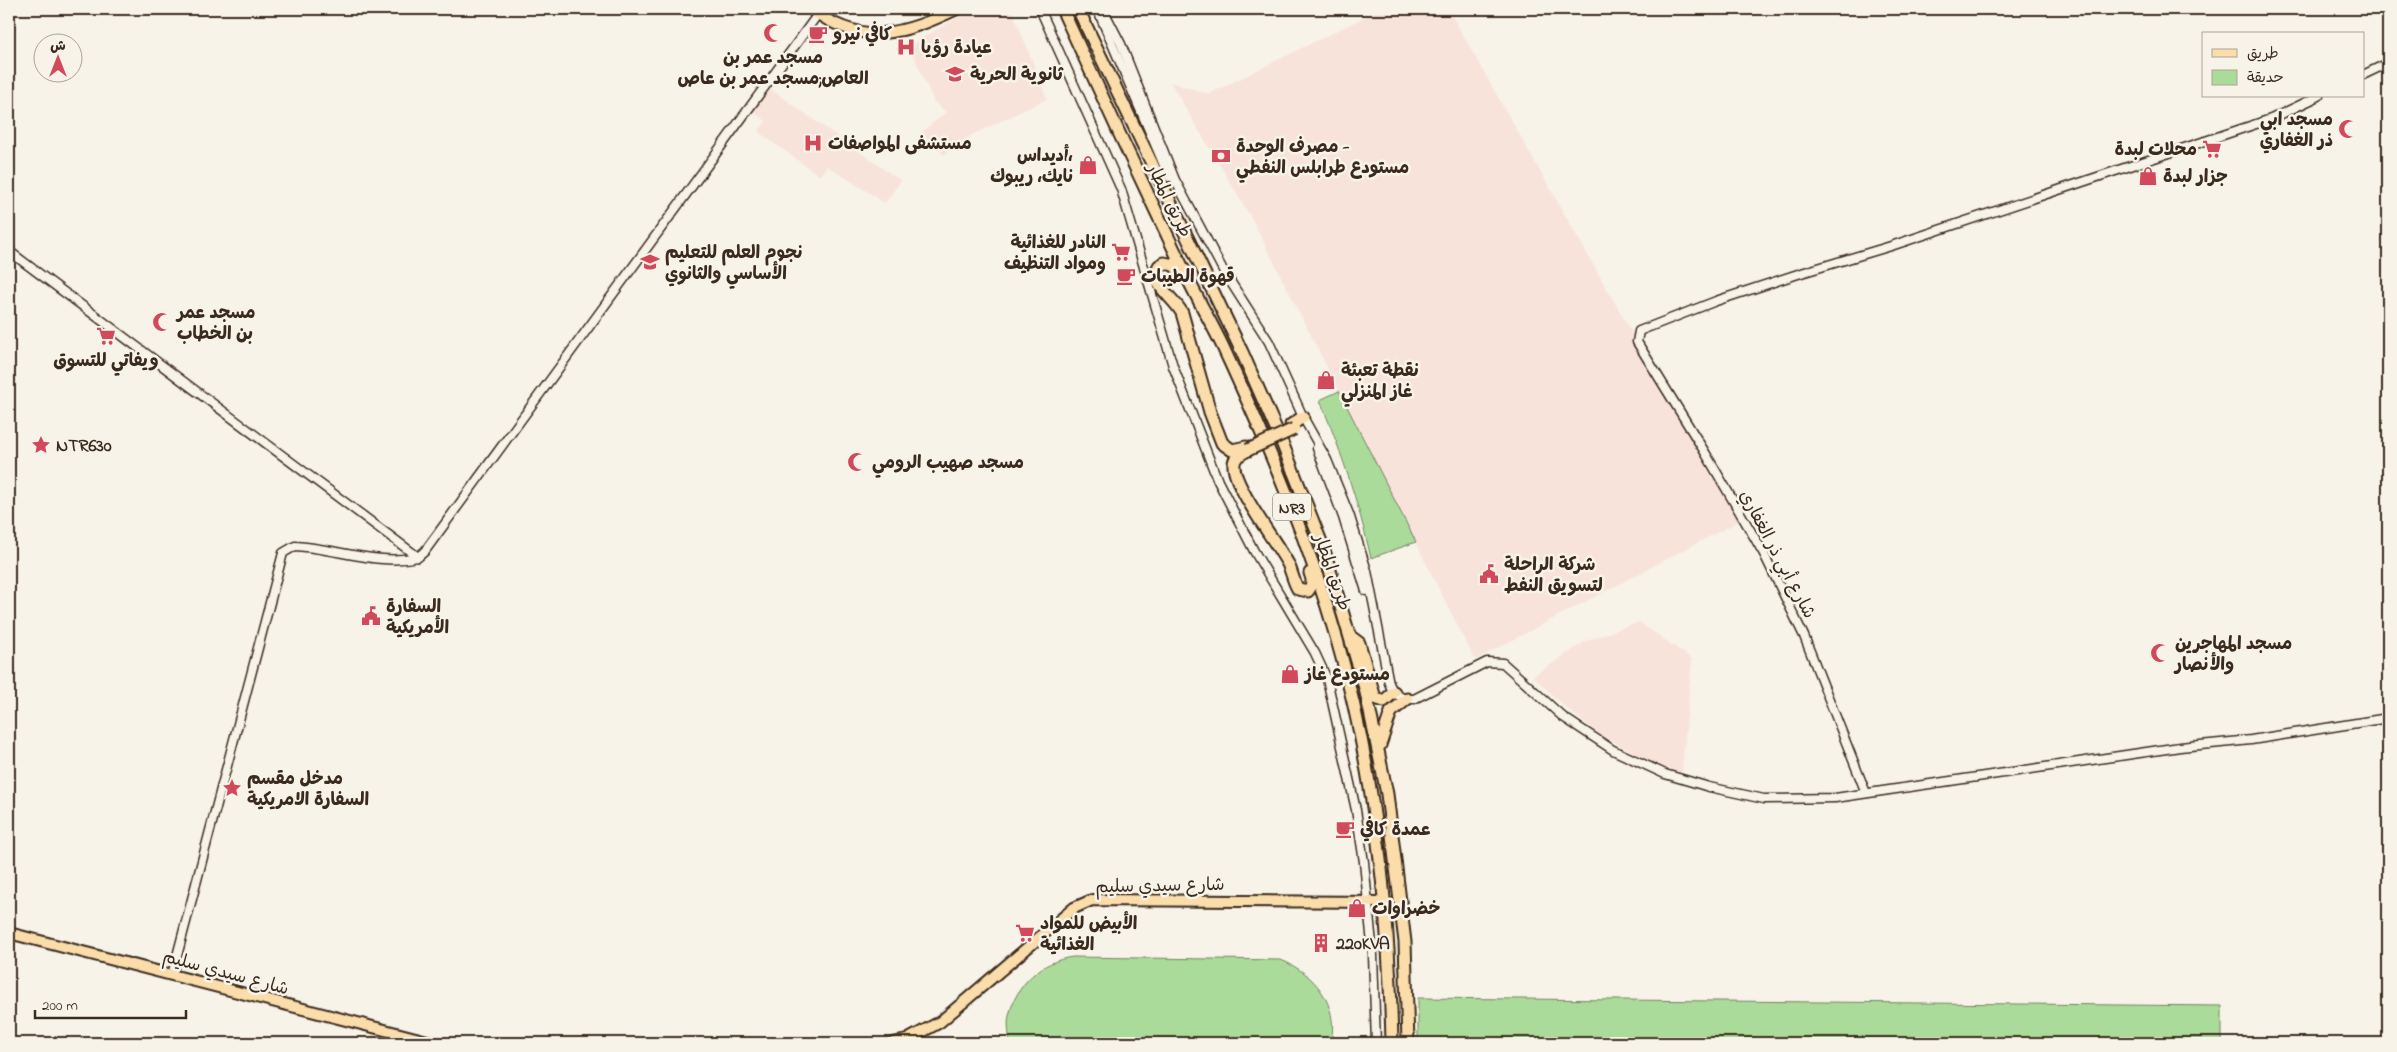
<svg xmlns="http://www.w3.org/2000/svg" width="2397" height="1052" viewBox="0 0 2397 1052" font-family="'Indie Flower','Playpen Sans Arabic',sans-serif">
<rect width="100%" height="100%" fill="#f7f3e8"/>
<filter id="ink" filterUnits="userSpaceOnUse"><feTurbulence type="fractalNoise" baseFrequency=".02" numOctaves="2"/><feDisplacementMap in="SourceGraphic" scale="10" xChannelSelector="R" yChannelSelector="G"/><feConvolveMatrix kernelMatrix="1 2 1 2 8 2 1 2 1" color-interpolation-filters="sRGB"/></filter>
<g filter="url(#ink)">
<g fill="#f8e3db">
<path d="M972 9H1012L1047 99 972 135 944 155 922 132 946 112 934 102 909 46Z"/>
<path d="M1381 9H1448L1739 521 1475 660 1253 221 1170 82 1209 94Z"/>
<path d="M769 88 901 181 885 203 827 166 820 176 758 132 766 121 752 111Z"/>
<path d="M1639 622 1692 659 1682 773 1651 762 1599 734 1565 707 1533 676 1588 640Z"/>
</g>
<g fill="#abdb9b" stroke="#73825c">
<path d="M1339 391 1416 542 1371 558C1358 501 1342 454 1320 400Z"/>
<path d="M1073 957 1281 960C1316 974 1339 1005 1331 1043H1010C1009 1034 1007 1025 1009 1016 1016 984 1041 961 1073 957Z"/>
<path d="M1418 998 2222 1006V1043H1418Z"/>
</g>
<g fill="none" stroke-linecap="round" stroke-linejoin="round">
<g stroke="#3b2a1e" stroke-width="11">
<g id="minor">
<path d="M1040 9 1121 189 1173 366 1218 481 1254 551 1315 653 1327 679 1356 810 1364 862 1373 955 1376 1043"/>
<path d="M1103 9 1121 44 1175 180 1223 270 1269 342 1303 417 1327 460 1349 514 1367 571 1389 683C1393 694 1401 700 1414 699L1487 662 1503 663 1563 717 1613 750 1665 774 1709 787 1764 799 1835 798 2180 747 2251 740 2388 718"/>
<path d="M1098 11 1169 177"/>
<path d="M2363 75 2388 63"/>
<path d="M9 251 418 557 425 551C555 372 686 193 818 14"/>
<path d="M1317 448 1343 517 1366 591"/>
<path d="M1866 793 1804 636 1764 554 1706 454 1637 342 1639 331 1716 301 1798 274 1891 246 2271 119 2319 96"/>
<path d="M172 975 283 553 295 546C335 548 378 566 418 557"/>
</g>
</g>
<g stroke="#3b2a1e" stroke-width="14">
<g id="major">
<path d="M811 9C863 48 904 34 957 9"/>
<path d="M9 933 435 1043"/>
<path d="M893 1043 907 1040 940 1022 1074 908 1092 900 1386 902"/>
</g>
</g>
<g stroke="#3b2a1e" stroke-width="15">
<g id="highway">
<path d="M1062 9C1103 99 1145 189 1188 279 1199 302 1212 324 1223 347 1267 442 1308 539 1337 640 1375 772 1389 907 1392 1043"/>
<path d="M1078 9 1242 352 1283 445 1323 547 1365 688 1387 794 1405 942 1408 1043"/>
<path d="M1183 275 1174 265 1164 263 1159 266 1155 275C1159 290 1175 300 1182 313L1210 412 1222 443 1232 450 1246 447"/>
<path d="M1291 425 1303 417"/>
<path d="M1248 450C1241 454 1233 457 1234 466 1234 487 1277 543 1288 564 1292 572 1293 581 1298 589L1308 591C1313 585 1313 580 1310 573"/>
<path d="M1351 637 1359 643 1375 698 1384 701 1394 692"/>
<path d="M1380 745 1391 712 1407 699"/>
</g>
</g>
<use href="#minor" stroke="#f7f3e8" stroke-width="8"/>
<use href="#major" stroke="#faddab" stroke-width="10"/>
<use href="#highway" stroke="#faddab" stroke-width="11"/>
<g stroke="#3b2a1e" stroke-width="15" stroke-linecap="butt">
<path id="highway-bridge" d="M1248 450 1294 429"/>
</g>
<use href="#highway-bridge" stroke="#faddab" stroke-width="11"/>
</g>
</g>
<defs>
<g id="mosque-bare" transform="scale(1.5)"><path d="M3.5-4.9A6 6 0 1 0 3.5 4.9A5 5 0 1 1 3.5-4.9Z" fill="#d1495b" stroke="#f7f3e8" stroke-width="2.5" paint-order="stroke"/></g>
<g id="cafe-bare" transform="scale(1.5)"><path d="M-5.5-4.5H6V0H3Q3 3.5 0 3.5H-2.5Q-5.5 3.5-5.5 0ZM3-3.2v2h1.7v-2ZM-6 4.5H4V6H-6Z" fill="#d1495b" stroke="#f7f3e8" stroke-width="2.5" paint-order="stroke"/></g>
<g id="hospital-bare" transform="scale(1.5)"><path d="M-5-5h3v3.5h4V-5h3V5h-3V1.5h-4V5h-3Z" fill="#d1495b" stroke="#f7f3e8" stroke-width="2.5" paint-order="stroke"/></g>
<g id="school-bare" transform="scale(1.5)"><path d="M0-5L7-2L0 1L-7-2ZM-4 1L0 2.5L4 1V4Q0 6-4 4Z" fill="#d1495b" stroke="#f7f3e8" stroke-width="2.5" paint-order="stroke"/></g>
<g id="supermarket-bare" transform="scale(1.5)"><path d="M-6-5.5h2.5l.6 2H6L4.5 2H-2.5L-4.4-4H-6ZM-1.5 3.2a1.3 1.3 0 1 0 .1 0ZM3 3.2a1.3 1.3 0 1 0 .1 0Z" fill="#d1495b" stroke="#f7f3e8" stroke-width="2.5" paint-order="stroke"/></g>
<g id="bank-bare" transform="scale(1.5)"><path d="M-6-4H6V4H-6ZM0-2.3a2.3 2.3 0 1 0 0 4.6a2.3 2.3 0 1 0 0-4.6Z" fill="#d1495b" stroke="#f7f3e8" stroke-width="2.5" paint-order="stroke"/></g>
<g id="shop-bare" transform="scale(1.5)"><path d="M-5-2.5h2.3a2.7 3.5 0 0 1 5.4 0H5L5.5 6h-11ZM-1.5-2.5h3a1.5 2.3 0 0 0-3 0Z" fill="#d1495b" stroke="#f7f3e8" stroke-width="2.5" paint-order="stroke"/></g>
<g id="sight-bare" transform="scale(1.5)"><path d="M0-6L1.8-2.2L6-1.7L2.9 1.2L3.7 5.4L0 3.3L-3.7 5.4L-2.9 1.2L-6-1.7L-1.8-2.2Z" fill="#d1495b" stroke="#f7f3e8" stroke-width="2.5" paint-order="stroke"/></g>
<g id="civic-bare" transform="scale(1.5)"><path d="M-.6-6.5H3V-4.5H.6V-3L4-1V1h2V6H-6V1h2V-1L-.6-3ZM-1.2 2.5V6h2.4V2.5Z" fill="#d1495b" stroke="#f7f3e8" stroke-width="2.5" paint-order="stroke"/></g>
<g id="building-bare" transform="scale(1.5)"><path d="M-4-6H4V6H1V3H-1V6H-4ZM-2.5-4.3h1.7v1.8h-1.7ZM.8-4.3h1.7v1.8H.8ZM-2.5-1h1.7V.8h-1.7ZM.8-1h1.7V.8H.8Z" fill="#d1495b" stroke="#f7f3e8" stroke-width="2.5" paint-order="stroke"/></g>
</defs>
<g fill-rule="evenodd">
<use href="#mosque-bare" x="773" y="33"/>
<use href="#cafe-bare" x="818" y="34"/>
<use href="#hospital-bare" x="906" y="47"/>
<use href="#school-bare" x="955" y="74"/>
<use href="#mosque-bare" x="2348" y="129"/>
<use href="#hospital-bare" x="813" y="143"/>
<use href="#supermarket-bare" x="2212" y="149"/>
<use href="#bank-bare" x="1221" y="156"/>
<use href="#shop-bare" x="1088" y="165"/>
<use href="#shop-bare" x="2148" y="176"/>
<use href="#supermarket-bare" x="1121" y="252"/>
<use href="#school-bare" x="650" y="262"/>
<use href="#cafe-bare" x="1126" y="276"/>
<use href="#mosque-bare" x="162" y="322"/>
<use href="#supermarket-bare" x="106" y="336"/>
<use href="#shop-bare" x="1326" y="380"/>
<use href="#sight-bare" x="41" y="445"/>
<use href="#mosque-bare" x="857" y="462"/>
<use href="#civic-bare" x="1489" y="574"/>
<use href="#civic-bare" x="371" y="616"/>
<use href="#mosque-bare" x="2160" y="653"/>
<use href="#shop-bare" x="1290" y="674"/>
<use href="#sight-bare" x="232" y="788"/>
<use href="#cafe-bare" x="1345" y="829"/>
<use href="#shop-bare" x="1357" y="908"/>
<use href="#supermarket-bare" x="1025" y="933"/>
<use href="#building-bare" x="1321" y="943"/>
</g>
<g text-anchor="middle" stroke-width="5" stroke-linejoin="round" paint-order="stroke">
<rect fill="#f7f3e8" stroke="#73665b" stroke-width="1" x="1273" y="493.5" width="38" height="27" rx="4"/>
<g font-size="16" font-weight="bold" fill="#3b2a1e">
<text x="1292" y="513">NR3</text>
</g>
<g font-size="18" font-weight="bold" fill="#3b2a1e" stroke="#f7f3e8" text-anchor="start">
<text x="833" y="40">كافي نيرو</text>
<text x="921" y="53">عيادة رؤيا</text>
<text x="773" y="63" text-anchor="middle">مسجد عمر بن<tspan x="773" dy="21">العاص;مسجد عمر بن عاص</tspan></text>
<text x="970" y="80">ثانوية الحرية</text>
<text x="2333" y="125" text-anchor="end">مسجد ابي<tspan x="2333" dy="21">ذر الغفاري</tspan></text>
<text x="828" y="149">مستشفى المواصفات</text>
<text x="1236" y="152">مصرف الوحدة -<tspan x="1236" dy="21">مستودع طرابلس النفطي</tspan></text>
<text x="2197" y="155" text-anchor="end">محلات لبدة</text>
<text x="1073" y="161" text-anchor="end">أديداس،<tspan x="1073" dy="21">نايك، ريبوك</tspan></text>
<text x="2163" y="182">جزار لبدة</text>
<text x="1106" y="248" text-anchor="end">النادر للغذائية<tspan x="1106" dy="21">ومواد التنظيف</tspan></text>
<text x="665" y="258">نجوم العلم للتعليم<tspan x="665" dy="21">الأساسي والثانوي</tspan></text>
<text x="1141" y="282">قهوة الطيبات</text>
<text x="177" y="318">مسجد عمر<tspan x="177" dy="21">بن الخطاب</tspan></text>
<text x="106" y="366" text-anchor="middle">ويفاتي للتسوق</text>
<text x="1341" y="376">نقطة تعبئة<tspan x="1341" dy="21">غاز المنزلي</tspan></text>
<text x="56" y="451">NTR630</text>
<text x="872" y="468">مسجد صهيب الرومي</text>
<text x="1504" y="570">شركة الراحلة<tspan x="1504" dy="21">لتسويق النفط</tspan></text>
<text x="386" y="612">السفارة<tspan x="386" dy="21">الأمريكية</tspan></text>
<text x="2175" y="649">مسجد المهاجرين<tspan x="2175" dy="21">والأنصار</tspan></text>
<text x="1305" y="680">مستودع غاز</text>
<text x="247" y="784">مدخل مقسم<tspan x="247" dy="21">السفارة الامريكية</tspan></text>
<text x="1360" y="835">عمدة كافي</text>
<text x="1372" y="914">خضراوات</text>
<text x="1040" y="929">الأبيض للمواد<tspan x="1040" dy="21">الغذائية</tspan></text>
<text x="1336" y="949">220KVA</text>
</g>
<g font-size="18" fill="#3b2a1e" stroke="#f7f3e8">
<text transform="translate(1170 200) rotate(64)" y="6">طريق المطار</text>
<text transform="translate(1778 554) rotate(62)" y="6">شارع أبي ذر الغفاري</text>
<text transform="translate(1333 572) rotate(71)" y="6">طريق المطار</text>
<text transform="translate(1160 885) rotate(-1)" y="6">شارع سيدي سليم</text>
<text transform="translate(226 972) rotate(15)" y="6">شارع سيدي سليم</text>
</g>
</g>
<rect width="2397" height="1052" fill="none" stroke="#f7f3e8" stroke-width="30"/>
<rect x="15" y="15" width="2367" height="1022" fill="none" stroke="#3b2a1e" stroke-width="2" filter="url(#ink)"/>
<rect x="2202" y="32" width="162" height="65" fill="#f7f3e8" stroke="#aca397"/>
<rect x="2212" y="49" width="25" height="8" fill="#faddab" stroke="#aca397"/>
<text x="2247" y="58" font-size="15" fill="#3b2a1e">طريق</text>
<rect x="2212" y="70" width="25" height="15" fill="#abdb9b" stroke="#aca397"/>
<text x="2247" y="82" font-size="15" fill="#3b2a1e">حديقة</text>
<g transform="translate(58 58)"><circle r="24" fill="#f7f3e8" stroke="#aca397"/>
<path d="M0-4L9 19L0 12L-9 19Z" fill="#d1495b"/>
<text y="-8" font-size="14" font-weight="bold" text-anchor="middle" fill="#3b2a1e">ش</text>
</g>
<path d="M35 1010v8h151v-8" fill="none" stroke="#3b2a1e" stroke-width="2.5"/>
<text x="42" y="1010" font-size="15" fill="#3b2a1e" stroke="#f7f3e8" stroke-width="4" paint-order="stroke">200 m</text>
</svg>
